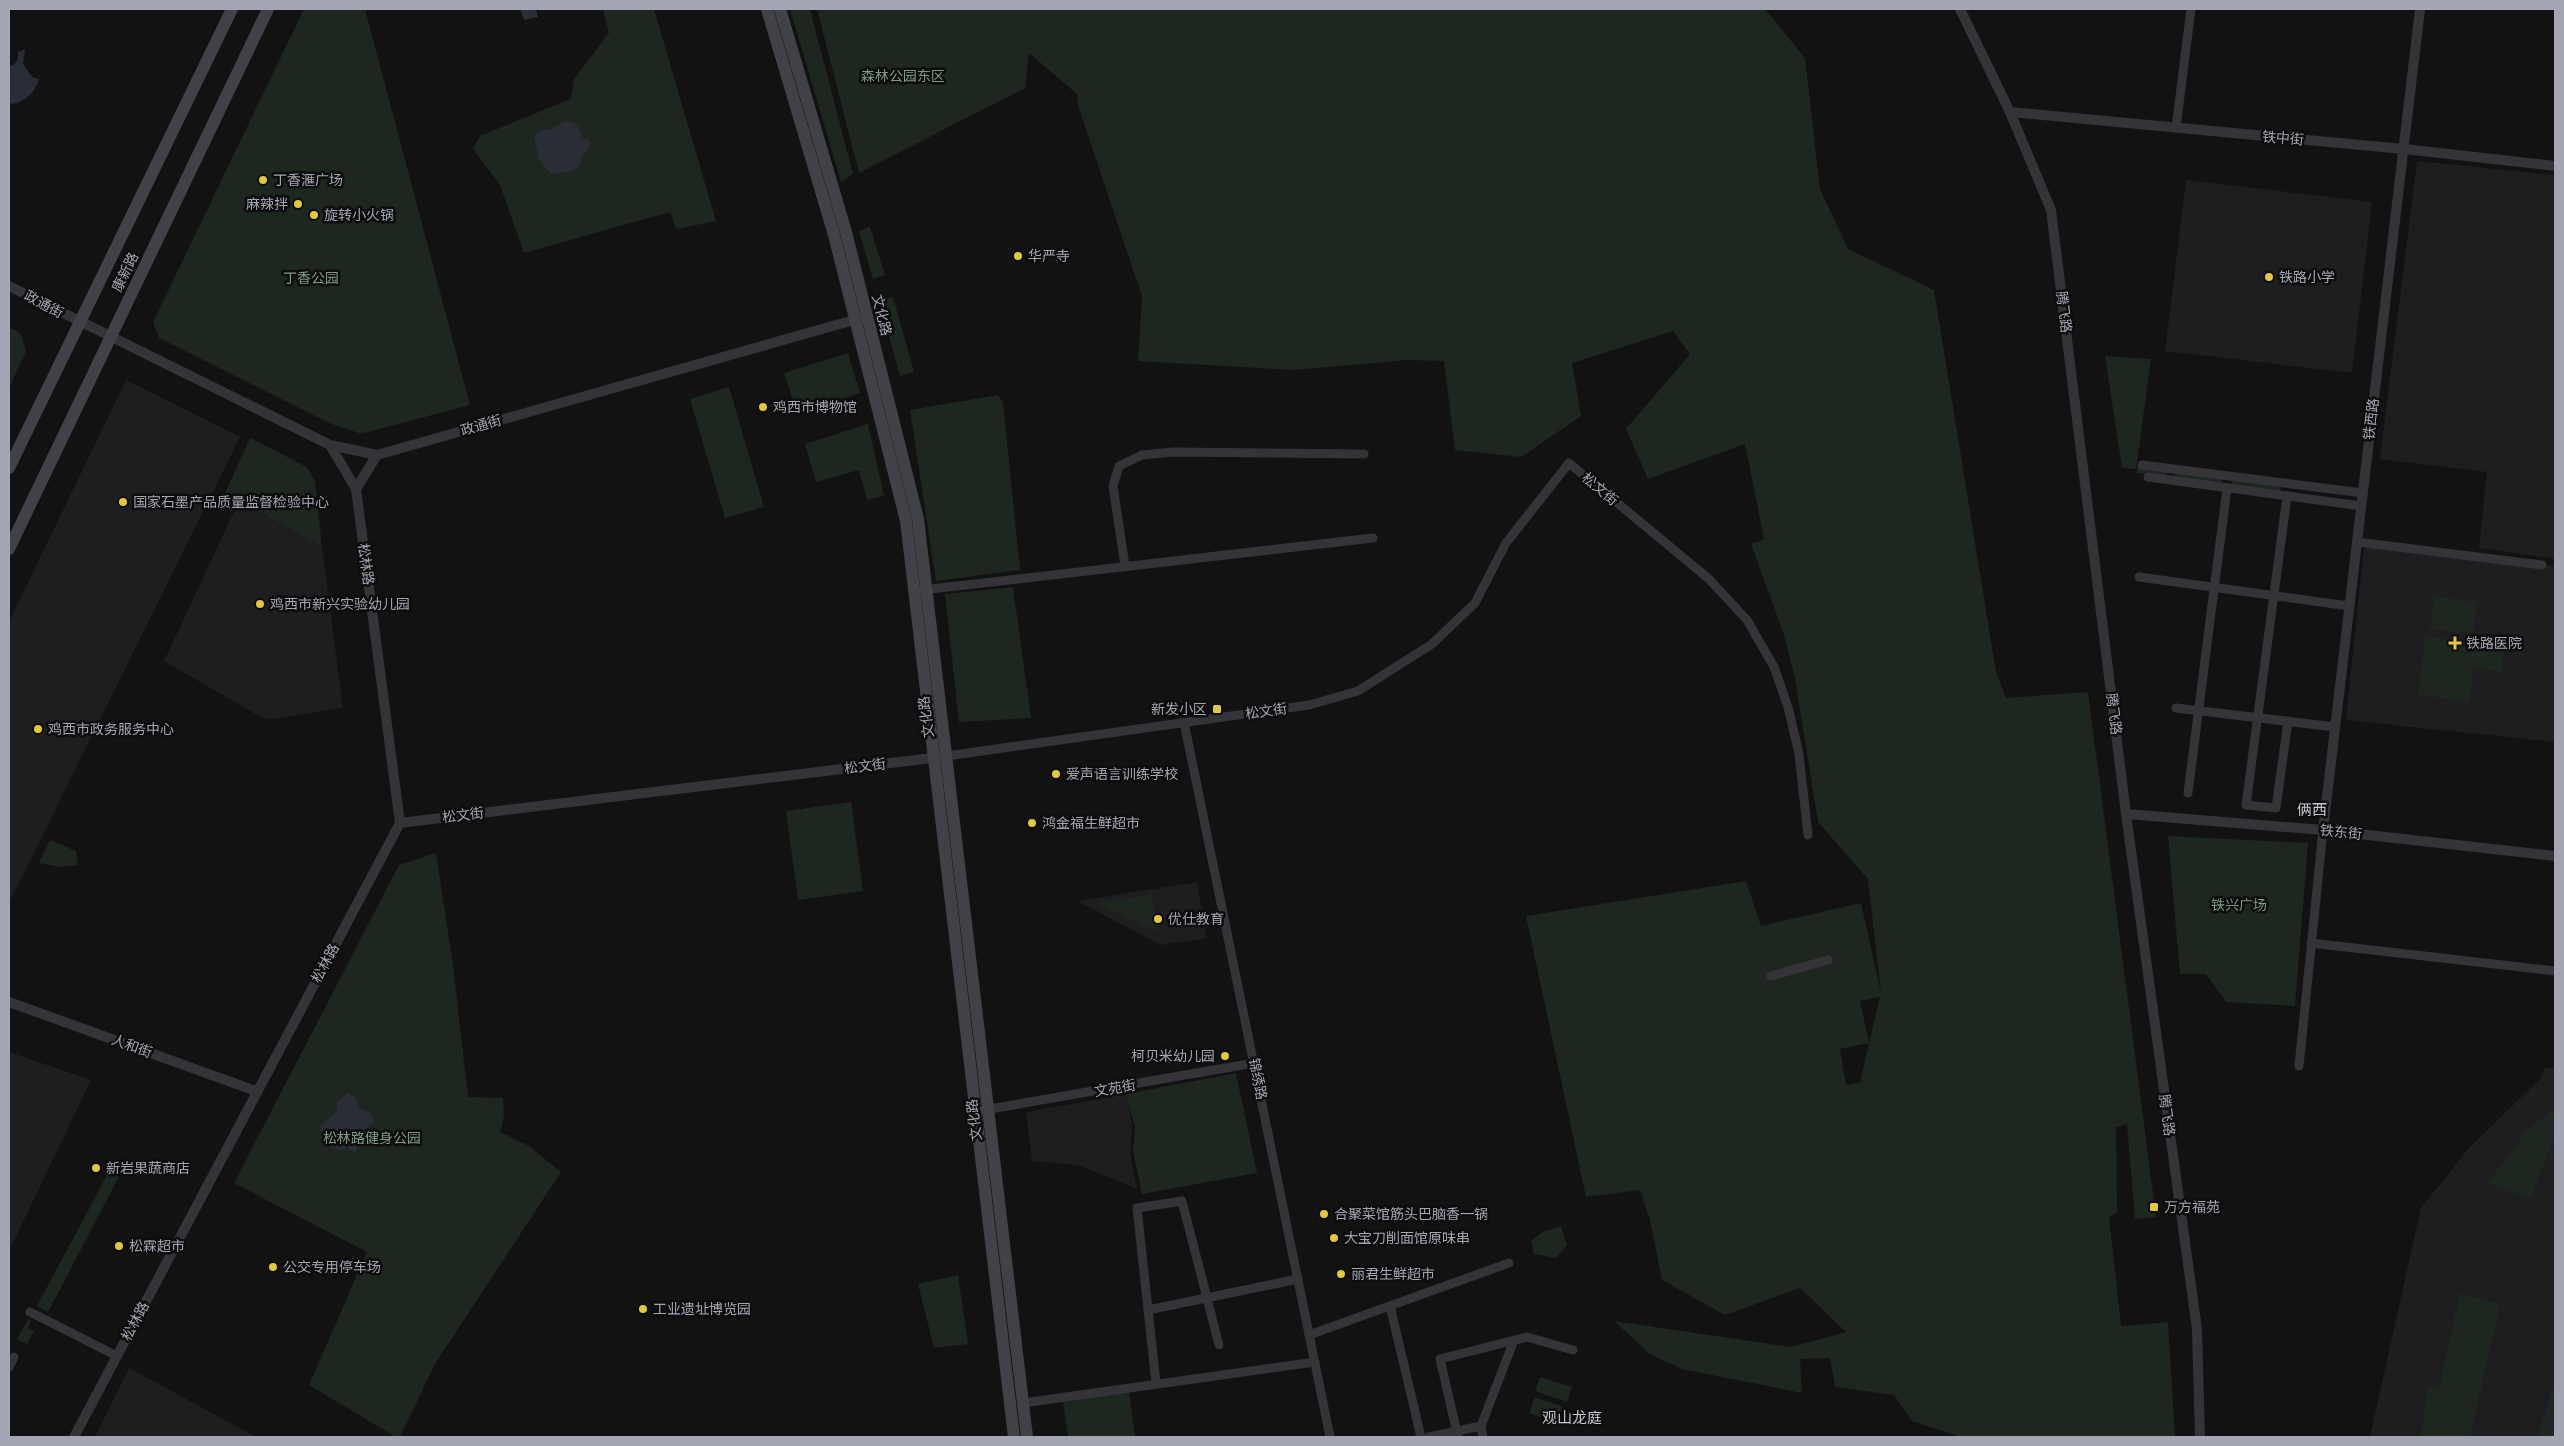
<svg xmlns="http://www.w3.org/2000/svg" width="2564" height="1446" viewBox="0 0 2564 1446" font-family="'Titillium Web','Noto Sans SC',sans-serif">
<rect width="100%" height="100%" fill="#121213"/>
<g fill="#1e1e20">
<path d="M2417 161 2555 175V559L2479 548 2487 472 2380 459Z"/>
<path d="M2186 180 2372 202 2352 373 2165 351Z"/>
<path d="M126 380 240 437 9 903V622Z"/>
<path d="M239 501 322 547 343 708 266 720 164 661Z"/>
<path d="M2364 546 2555 566V742L2346 720Z"/>
<path d="M1197 882 1207 938 1161 945 1077 901Z"/>
<path d="M9 1052 91 1080 9 1251Z"/>
<path d="M2555 1067V1437H2370L2421 1208 2469 1148 2542 1077 2544 1069Z"/>
<path d="M1127 1094 1132 1127 1130 1154 1137 1189 1078 1165 1032 1161 1026 1112Z"/>
<path d="M129 1368 256 1437H95Z"/>
</g>
<g fill="#1e2620" fill-rule="evenodd">
<path d="M304 9H365L470 405 368 432 359 433 329 423 159 338 153 322Z"/>
<path d="M603 9H654L716 221 676 229 670 212 524 253 500 185 473 149 480 136 571 99 574 79 609 33Z"/>
<path d="M790 9H810L853 174 841 182Z"/>
<path d="M817 9H1765L1805 58 1820 189 1848 249 1934 290 1996 672 2006 698 2088 692 2156 1217 2135 1219 2127 1124 2116 1127 2117 1213 2109 1217 2121 1326 2168 1322 2175 1437H1961L1912 1421 1894 1395 1835 1387 1830 1358 1800 1359 1802 1393 1682 1369 1650 1354 1614 1321 1791 1347 1846 1332 1800 1288 1725 1315 1662 1280 1650 1220 1640 1190 1586 1197 1526 916 1746 881 1761 926 1861 903 1881 993 1868 879 1818 822 1795 678 1784 635 1751 544 1764 539 1745 444 1648 479 1626 429 1690 354 1673 331 1572 363 1581 416 1521 457 1455 450 1444 361 1407 360 1294 370 1138 361 1142 296 1078 105 1077 94 1029 53 1025 88 859 173ZM1880 997 1869 1043 1860 1001ZM1869 1043 1860 1083 1846 1085 1840 1049Z"/>
<path d="M870 227 885 275 873 279 859 231Z"/>
<path d="M893 297 914 372 900 376 879 300Z"/>
<path d="M9 327 20 333 26 351 9 388Z"/>
<path d="M848 353 860 393 797 413 784 373Z"/>
<path d="M2105 356 2151 359 2136 469 2122 468Z"/>
<path d="M729 387 764 507 725 518 690 399Z"/>
<path d="M998 395 1003 402 1020 570 936 581 910 410Z"/>
<path d="M868 424 884 496 867 500 859 470 816 482 805 444Z"/>
<path d="M250 438 307 467 315 481 322 547 225 493Z"/>
<path d="M2137 468 2167 471V476L2137 473Z"/>
<path d="M2174 473 2223 478 2222 483 2173 477Z"/>
<path d="M2232 480 2281 487 2280 492 2231 485Z"/>
<path d="M1013 587 1031 718 959 722 945 594Z"/>
<path d="M2434 596 2477 602 2473 634 2430 629Z"/>
<path d="M2425 636 2505 646 2502 672 2474 668 2469 702 2418 695Z"/>
<path d="M851 802 863 891 798 900 786 811Z"/>
<path d="M2168 836 2308 843 2295 1006 2226 1002 2206 974H2180Z"/>
<path d="M50 840 76 851 78 865 61 867 39 863Z"/>
<path d="M436 853 453 965 468 1097 503 1098 504 1118 500 1132 529 1146 561 1172 435 1364 400 1437H396L309 1385 367 1252 234 1183 399 865Z"/>
<path d="M1152 895 1158 932 1096 903Z"/>
<path d="M1236 1073 1257 1173 1142 1194 1133 1150 1135 1127 1126 1094Z"/>
<path d="M2555 1108V1136L2530 1198 2487 1183 2522 1139 2518 1137Z"/>
<path d="M113 1164 123 1169 48 1312 37 1306Z"/>
<path d="M1561 1226 1567 1245 1556 1258 1534 1254 1531 1241 1543 1232Z"/>
<path d="M958 1275 968 1344 934 1348 918 1284Z"/>
<path d="M2460 1293 2500 1304 2470 1437H2421L2428 1386 2439 1388Z"/>
<path d="M28 1319 31 1321 28 1328 34 1332 27 1344 17 1339Z"/>
<path d="M1540 1377 1572 1387 1567 1402 1535 1391Z"/>
<path d="M2555 1383V1437H2537Z"/>
<path d="M1129 1392 1135 1437H1068L1063 1401Z"/>
<path d="M1535 1397 1563 1407 1557 1423 1529 1413Z"/>
</g>
<g fill="#292e36">
<path d="M520 9H536L538 17 524 20Z"/>
<path d="M25 49 23 64 32 77 39 79C35 93 23 104 9 104V66L13 65 18 60V52Z"/>
<path d="M564 121 573 122 578 127 582 137 578 140 587 138 591 145 586 152 581 155V164L573 171 551 174 539 160 534 136 537 132 552 129Z"/>
<path d="M348 1093C356 1096 358 1100 359 1108L372 1114 374 1123 362 1130V1143L354 1153 347 1146 342 1151 322 1143 320 1126 337 1111V1102Z"/>
</g>
<g fill="none" stroke-linecap="round" stroke-linejoin="round">
<g stroke="#333338" stroke-width="9">
<path d="M2176 128 2191 9"/>
<path d="M2142 465 2363 493"/>
<path d="M2148 477 2361 506"/>
<path d="M2287 496 2246 805 2276 808 2288 721"/>
<path d="M2357 542 2542 565"/>
<path d="M1125 566 1113 486 1119 466 1142 455 1173 452 1364 454"/>
<path d="M2139 577 2349 606"/>
<path d="M922 590 1373 538"/>
<path d="M2176 708 2335 727"/>
<path d="M1184 722 1330 1437"/>
<path d="M946 756 1309 705 1358 691 1432 644 1475 603 1506 543 1569 463 1709 579 1747 620 1774 667 1788 707 1799 754 1808 835"/>
<path d="M2188 793 2227 488"/>
<path d="M2311 943 2555 971"/>
<path d="M1771 976 1828 960"/>
<path d="M2299 1066 2323 830"/>
<path d="M984 1110 1254 1063"/>
<path d="M1390 1306 1421 1437"/>
<path d="M1148 1310 1298 1279"/>
<path d="M30 1312 117 1356"/>
<path d="M1309 1335 1509 1263"/>
<path d="M9 1367 14 1357"/>
<path d="M1156 1383 1137 1208 1182 1201 1219 1345"/>
<path d="M1023 1403 1315 1362"/>
<path d="M1481 1426 1514 1340"/>
<path d="M1429 1437 1481 1426 1483 1437"/>
<path d="M1458 1437 1440 1359 1527 1337 1573 1350"/>
</g>
<g stroke="#333338" stroke-width="10">
<path d="M1960 9 2010 112 2051 210 2126 814 2197 1329 2200 1437"/>
<path d="M2010 112 2404 149 2555 166"/>
<path d="M9 286 330 445 377 455 861 318"/>
<path d="M330 445 356 489"/>
<path d="M2126 814 2323 830 2555 856"/>
<path d="M400 823 940 757"/>
<path d="M2323 830 2420 9"/>
<path d="M9 1002 256 1091"/>
<path d="M74 1437 400 823 356 489 377 455"/>
</g>
<g stroke="#414248" stroke-width="12">
<path d="M767 9 834 235 906 521 1014 1437"/>
<path d="M780 9 846 232 918 519 1027 1437"/>
<path d="M9 468 232 9"/>
<path d="M9 549 268 9"/>
</g>
</g>
<g fill="#e4c838" stroke="#0d0d0e" stroke-width="2">
<circle cx="263" cy="180" r="5"/>
<circle cx="298" cy="204" r="5"/>
<circle cx="314" cy="215" r="5"/>
<circle cx="1018" cy="256" r="5"/>
<circle cx="2269" cy="277" r="5"/>
<circle cx="763" cy="407" r="5"/>
<circle cx="123" cy="502" r="5"/>
<circle cx="260" cy="604" r="5"/>
<path d="M2452.5 635.5h5v5h5v5h-5v5h-5v-5h-5v-5h5z"/>
<rect x="1212" y="704" width="10" height="10" rx="2.5"/>
<circle cx="38" cy="729" r="5"/>
<circle cx="1056" cy="774" r="5"/>
<circle cx="1032" cy="823" r="5"/>
<circle cx="1158" cy="919" r="5"/>
<circle cx="1225" cy="1056" r="5"/>
<circle cx="96" cy="1168" r="5"/>
<rect x="2149" y="1202" width="10" height="10" rx="2.5"/>
<circle cx="1324" cy="1214" r="5"/>
<circle cx="1334" cy="1238" r="5"/>
<circle cx="119" cy="1246" r="5"/>
<circle cx="273" cy="1267" r="5"/>
<circle cx="1341" cy="1274" r="5"/>
<circle cx="643" cy="1309" r="5"/>
</g>
<g text-anchor="middle" stroke-width="5" stroke-linejoin="round" paint-order="stroke">
<g font-size="14" fill="#7c9d84" stroke="#0d0d0e">
<text x="903" y="81">森林公园东区</text>
<text x="311" y="283">丁香公园</text>
<text x="2239" y="910">铁兴广场</text>
<text x="372" y="1143">松林路健身公园</text>
</g>
<g font-size="14" fill="#a4a6b3" stroke="#0d0d0e">
<text transform="translate(2283 138) rotate(5)" y="5">铁中街</text>
<text transform="translate(125 272) rotate(-64)" y="5">康新路</text>
<text transform="translate(44 304) rotate(28)" y="5">政通街</text>
<text transform="translate(2064 312) rotate(83)" y="5">腾飞路</text>
<text transform="translate(882 315) rotate(76)" y="5">文化路</text>
<text transform="translate(2371 419) rotate(-83)" y="5">铁西路</text>
<text transform="translate(481 425) rotate(-16)" y="5">政通街</text>
<text transform="translate(1600 489) rotate(40)" y="5">松文街</text>
<text transform="translate(366 564) rotate(82)" y="5">松林路</text>
<text transform="translate(1266 711) rotate(-8)" y="5">松文街</text>
<text transform="translate(2114 714) rotate(83)" y="5">腾飞路</text>
<text transform="translate(926 717) rotate(-97)" y="5">文化路</text>
<text transform="translate(865 766) rotate(-7)" y="5">松文街</text>
<text transform="translate(463 815) rotate(-7)" y="5">松文街</text>
<text transform="translate(2341 832) rotate(6)" y="5">铁东街</text>
<text transform="translate(325 963) rotate(-62)" y="5">松林路</text>
<text transform="translate(132 1046) rotate(20)" y="5">人和街</text>
<text transform="translate(1258 1079) rotate(79)" y="5">锦绣路</text>
<text transform="translate(1115 1088) rotate(-10)" y="5">文苑街</text>
<text transform="translate(2167 1115) rotate(82)" y="5">腾飞路</text>
<text transform="translate(974 1120) rotate(-97)" y="5">文化路</text>
<text transform="translate(135 1321) rotate(-62)" y="5">松林路</text>
</g>
<g font-size="14" fill="#a4a6b3" stroke="#0d0d0e" text-anchor="start">
<text x="273" y="185">丁香滙广场</text>
<text x="288" y="209" text-anchor="end">麻辣拌</text>
<text x="324" y="220">旋转小火锅</text>
<text x="1028" y="261">华严寺</text>
<text x="2279" y="282">铁路小学</text>
<text x="773" y="412">鸡西市博物馆</text>
<text x="133" y="507">国家石墨产品质量监督检验中心</text>
<text x="270" y="609">鸡西市新兴实验幼儿园</text>
<text x="2466" y="648">铁路医院</text>
<text x="1207" y="714" text-anchor="end">新发小区</text>
<text x="48" y="734">鸡西市政务服务中心</text>
<text x="1066" y="779">爱声语言训练学校</text>
<text x="1042" y="828">鸿金福生鲜超市</text>
<text x="1168" y="924">优仕教育</text>
<text x="1215" y="1061" text-anchor="end">柯贝米幼儿园</text>
<text x="106" y="1173">新岩果蔬商店</text>
<text x="2164" y="1212">万方福苑</text>
<text x="1334" y="1219">合聚菜馆筋头巴脑香一锅</text>
<text x="1344" y="1243">大宝刀削面馆原味串</text>
<text x="129" y="1251">松霖超市</text>
<text x="283" y="1272">公交专用停车场</text>
<text x="1351" y="1279">丽君生鲜超市</text>
<text x="653" y="1314">工业遗址博览园</text>
</g>
<g font-size="15" fill="#c5c6cf" stroke="#0d0d0e">
<text x="2312" y="815">俩西</text>
<text x="1572" y="1423">观山龙庭</text>
</g>
</g>
<rect width="2564" height="1446" fill="none" stroke="#a4a6b3" stroke-width="20"/>
</svg>
